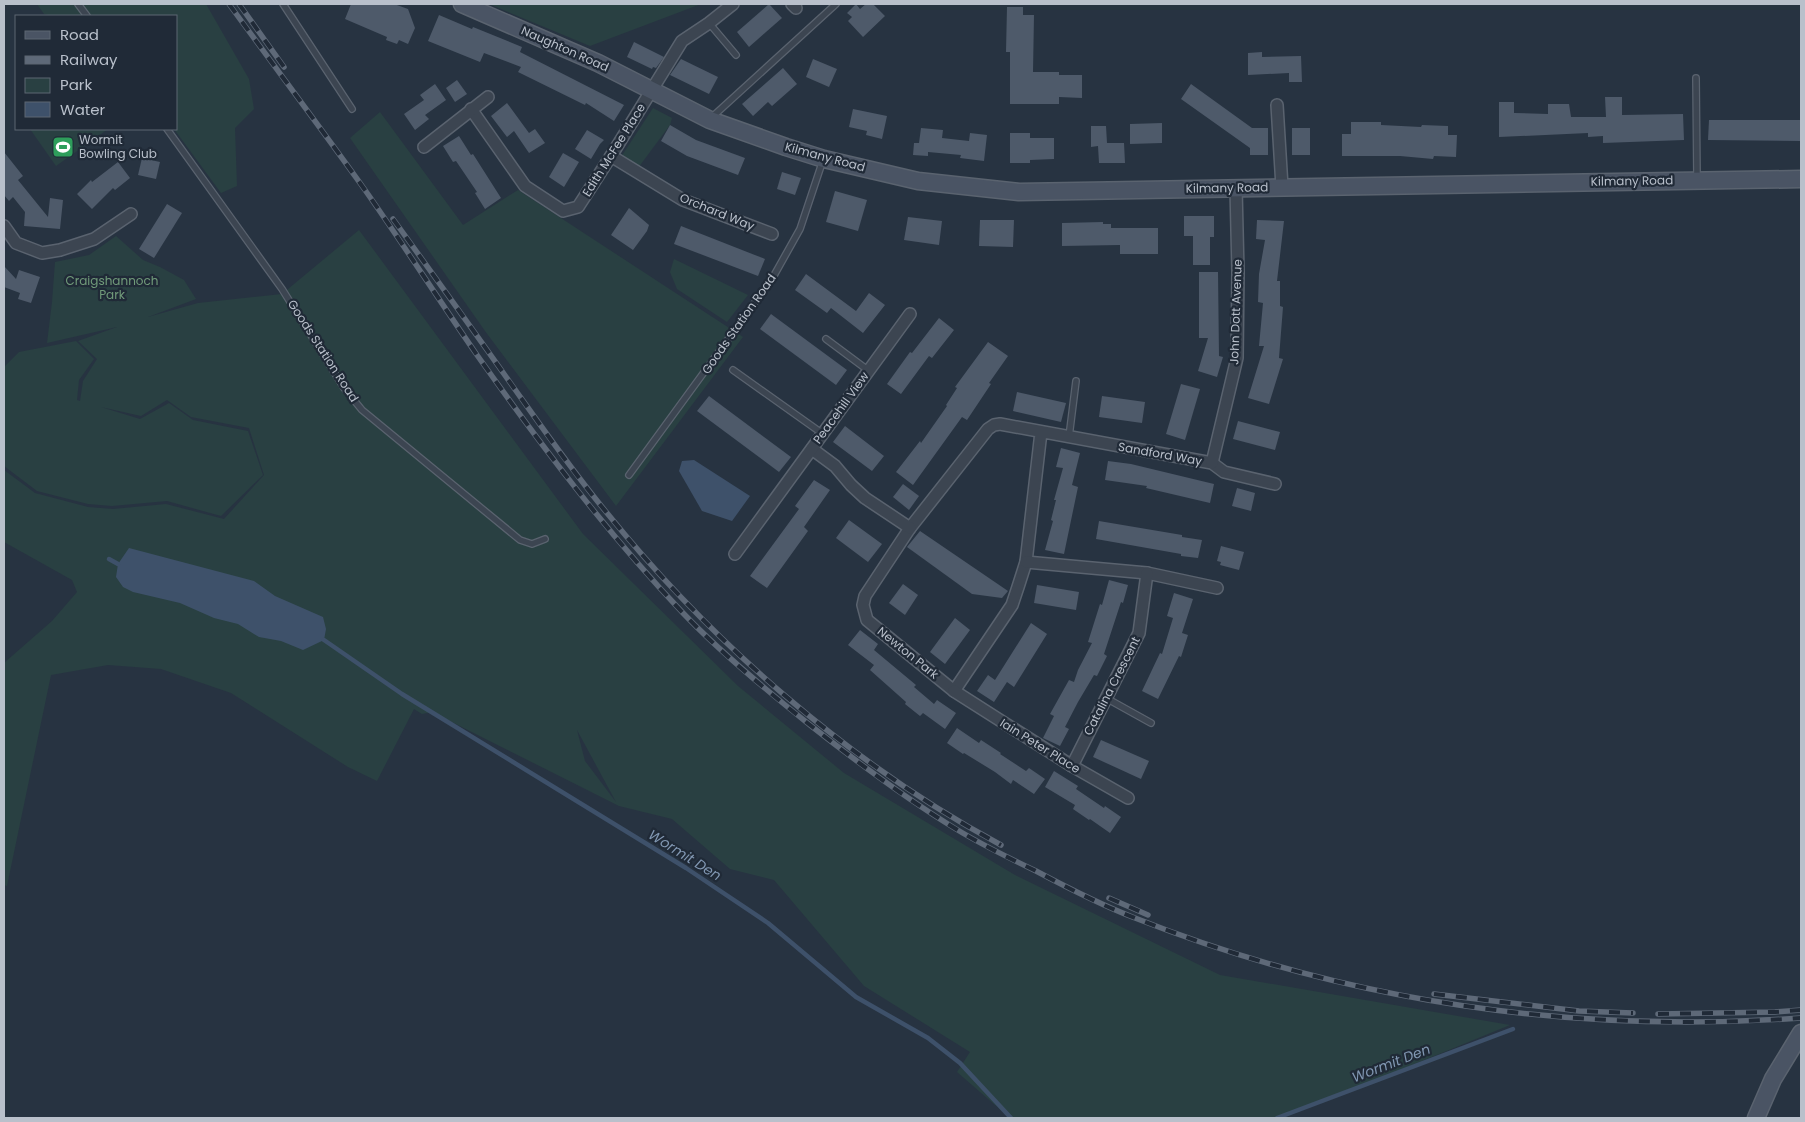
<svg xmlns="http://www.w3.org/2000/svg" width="1805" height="1122" viewBox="0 0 1805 1122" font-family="Poppins,sans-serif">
<rect width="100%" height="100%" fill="#273341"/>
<g fill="#294042" fill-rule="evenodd">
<path d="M37 4H206L249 79 254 109 235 128 237 186 221 193 174 129H176V16H51L44 14Z"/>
<path d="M489 4H701L590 46Z"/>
<path d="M653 108 672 118 670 125 638 168 621 157Z"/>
<path d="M380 112 463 225 518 190 743 337 616 506 485 331 350 138Z"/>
<path d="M30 129H108L56 166Z"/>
<path d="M359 230 583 534 738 686 844 773 1015 875 1220 975 1510 1025 1283 1118H1010L957 1072 970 1052 864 986 774 880 730 869 672 819 619 806 432 712 422 714 414 709 377 781 348 767 231 693 161 669 108 665 51 675 7 886 4 885V663L52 621 77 592 72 580 4 542V470L35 493 88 507 113 509 166 504 224 519 264 475 249 428 191 417 167 400 141 416 101 407 140 419 169 403 193 420 248 431 263 475 221 516 167 501 112 506 88 504 37 491 4 466V367L19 352 76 341 94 359 79 380 77 400 80 401 83 381 97 359 78 341 117 327 47 343 52 302 55 262 89 255 116 236 143 260 160 267 184 280 196 299 148 317 198 303 282 294ZM577 730 616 802 585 761Z"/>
<path d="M674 259 748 295 727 322 677 289 670 272Z"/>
</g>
<g fill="#3e516a">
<path d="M694 460 750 496 732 521 702 511 679 471 682 461Z"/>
<path d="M129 548 254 581 275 596 323 617 326 629 324 640 303 650 281 641 259 637 238 624 214 618 180 603 133 592 123 587 116 577 118 564Z"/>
</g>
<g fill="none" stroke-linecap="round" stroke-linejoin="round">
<g stroke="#3e516a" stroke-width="4.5">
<path d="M109 559 118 564"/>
<path d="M324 640 402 694 686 868 768 923 856 997 928 1038 960 1063 1011 1118"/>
<path d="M1277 1118 1513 1029"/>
</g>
</g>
<g fill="#4e5a6a">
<path d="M351 4H394L408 9 415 28 408 44 399 40 397 44 386 40 387 37 345 19Z"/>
<path d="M769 4 782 18 749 47 737 32Z"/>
<path d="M856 4 860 9 866 4H873L885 16 863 37 848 21 852 17 847 13Z"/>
<path d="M1007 7H1023V15H1034L1033 72H1059V75H1082V98L1059 97V104H1010V52H1006Z"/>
<path d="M439 15 472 29 473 27 522 47 520 52 624 105 614 121 586 103 585 105 518 72 521 67 484 53 480 62 428 41Z"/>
<path d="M634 42 664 57 656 68 653 67 652 69 627 57Z"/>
<path d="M1262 52V57L1301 56 1302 82H1289V73L1248 75V53Z"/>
<path d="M681 59 718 77 709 94 670 75Z"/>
<path d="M813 59 837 69 829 87 806 77Z"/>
<path d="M783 68 797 84 772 106 768 102 753 116 742 104Z"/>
<path d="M457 80 467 94 455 102 446 88Z"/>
<path d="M435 84 446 100 425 115 429 119 415 130 404 114 424 100 420 95Z"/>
<path d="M1191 84 1252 128H1268V155H1250V148L1181 99Z"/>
<path d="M1605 97H1622V115L1683 114 1684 140 1603 143V136L1588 137V133L1499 137V102H1514V113L1548 114V104H1569L1571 117H1606Z"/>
<path d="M507 103 529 133 535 129 545 143 529 153 514 131 507 137 491 116Z"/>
<path d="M853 109 887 116 882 139 866 135 867 131 849 127Z"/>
<path d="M1709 120H1801V141L1708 140Z"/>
<path d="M1351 122H1381V125L1421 127 1422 125 1448 126V135H1457L1456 157 1434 156 1433 159 1400 156H1342V134H1351Z"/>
<path d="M1162 123V143L1130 144V124Z"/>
<path d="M670 125 696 140 745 158 738 175 687 156 661 141Z"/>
<path d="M1091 126H1106L1107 143H1124L1125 163H1099L1098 146 1091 147Z"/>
<path d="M921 128 943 130 942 138 969 141 970 133 987 135 984 161 960 158 961 155 928 152V156L913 155 914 143H919Z"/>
<rect x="1292" y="128" width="18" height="27"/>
<path d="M587 130 604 140 600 144 591 159 575 149Z"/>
<path d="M1010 133H1030V138H1054V159L1030 160V163H1010Z"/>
<path d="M459 136 471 155 473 154 501 198 485 209 475 193 477 192 456 161 453 162 443 146Z"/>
<path d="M4 152 23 176 18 180 48 217 50 198 63 200 60 229 24 226 25 212 13 197 9 201 4 195Z"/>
<path d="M563 153 579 162 564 187 549 177Z"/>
<path d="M142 158 160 162 156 179 138 175Z"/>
<path d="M118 162 130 178 115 190 113 188 92 209 77 194 91 180 92 182Z"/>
<path d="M782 172 801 178 795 195 777 189Z"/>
<path d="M835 191 867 200 858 231 826 222Z"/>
<path d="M167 204 182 213 154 258 139 249Z"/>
<path d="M629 208 649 225 647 231 633 250 611 235Z"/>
<path d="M1184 216H1214V237H1210V265H1193V236H1184Z"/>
<path d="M908 217 942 221 939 245 904 240Z"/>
<path d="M980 220H1014L1013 247 979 246Z"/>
<path d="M1257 220 1284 221 1277 281H1280V306L1283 307 1279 358 1283 359 1269 404 1248 398 1264 346H1259L1263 303 1258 302 1259 274 1265 240 1256 239Z"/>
<path d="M1103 222V224H1111V228H1158V254H1120V245L1062 246V223Z"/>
<path d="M681 226 765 259 758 276 674 244Z"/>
<path d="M4 266 16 279 19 270 40 277 31 303 18 299 20 293 4 287Z"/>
<path d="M1199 272H1218L1219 356 1223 357 1217 377 1198 371 1208 338H1199Z"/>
<path d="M806 274 856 311 869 293 885 305 863 333 831 308 827 313 795 290Z"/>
<path d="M771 314 847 370 836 385 760 329Z"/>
<path d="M939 318 954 330 932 358 929 356 901 394 887 384 910 352 912 353Z"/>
<path d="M988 342 1008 356 989 383 991 384 967 420 962 417 913 485 896 472 920 441 921 443 947 406 946 405 957 388 955 387Z"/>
<path d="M1181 384 1200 389 1185 440 1166 434Z"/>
<path d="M1017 392 1066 403 1061 422 1013 411Z"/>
<path d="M709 396 791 457 779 472 697 411Z"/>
<path d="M1102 396 1145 402 1142 423 1099 417Z"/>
<path d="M1238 421 1280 432 1275 450 1233 439Z"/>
<path d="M845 426 884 456 872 471 833 442Z"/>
<path d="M1061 448 1080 453 1072 485 1078 487 1064 554 1045 550 1053 521 1051 520 1056 500H1054L1063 468 1056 467Z"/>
<path d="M1108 461 1131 464 1214 484 1210 503 1146 488 1147 486 1105 480Z"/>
<path d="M814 480 830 490 804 527 808 531 767 588 750 576 799 509 795 506Z"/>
<path d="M903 484 919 496 909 510 893 497Z"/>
<path d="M1237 488 1255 493 1251 511 1232 506Z"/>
<path d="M849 520 882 544 868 562 836 538Z"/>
<path d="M1099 521 1182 535V537L1202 540 1198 558 1181 556V554L1096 539Z"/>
<path d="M920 531 1008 591 1002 598 972 594 907 547Z"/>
<path d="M1221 546 1244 552 1239 570 1220 565 1221 562 1217 561Z"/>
<path d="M1109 580 1128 585 1123 603 1121 602 1104 654 1107 656 1097 676 1094 675 1078 702 1065 727 1069 729 1060 746 1043 738 1054 716 1050 714 1069 680 1074 682 1078 670 1092 643 1088 642 1100 604 1102 605Z"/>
<path d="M903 584 918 595 905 615 889 603Z"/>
<path d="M1037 585 1079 592 1076 610 1034 603Z"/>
<path d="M1174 593 1193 599 1182 633 1188 635 1181 657 1179 656 1158 699 1142 691 1160 653 1162 654 1173 618 1167 616Z"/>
<path d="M955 618 970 630 945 664 930 652Z"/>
<path d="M1031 623 1047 634 1014 687 1007 682 994 702 977 691 988 675 995 680Z"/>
<path d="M860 630 878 644 874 650 916 685 914 687 934 704 937 700 956 713 945 729 923 713 920 716 905 704 906 702 870 670 874 665 848 645Z"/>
<path d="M957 728 979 743 981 740 1001 753 1000 754 1026 771 1029 768 1045 779 1034 794 1013 780 1011 784 995 772 964 753 963 754 947 743Z"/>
<path d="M1101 740 1149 761 1141 779 1093 757Z"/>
<path d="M1054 771 1078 786 1076 789 1104 808 1105 806 1121 817 1110 833 1090 819 1089 820 1073 809 1075 805 1045 787Z"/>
</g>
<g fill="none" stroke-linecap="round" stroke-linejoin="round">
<g stroke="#5a636f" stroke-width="8">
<g id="lane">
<path d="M78 4 87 16"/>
<path d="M283 4 352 109"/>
<path d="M709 23 736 55"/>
<path d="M1696 78 1697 178"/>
<path d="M711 118 836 4"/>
<path d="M167 129 282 289 344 388 362 410 520 540 532 544 545 539"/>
<path d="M826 339 869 371"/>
<path d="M733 370 823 434"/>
<path d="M1069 437 1076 381"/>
<path d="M629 475 772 279 800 229 823 160"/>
<path d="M1106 698 1151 723"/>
</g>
</g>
<g stroke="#5a636f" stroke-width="14">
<g id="street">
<path d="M792 4 796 8"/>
<path d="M1277 105 1282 187"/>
<path d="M471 109 525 186 563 211 578 207 611 156 682 41 709 23 733 4"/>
<path d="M424 147 488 97"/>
<path d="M611 156 683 200 772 234"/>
<path d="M4 226 16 243 42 253 60 250 94 239 131 214"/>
<path d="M1041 432 1026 562 1018 587 1012 605 954 691 867 620 863 605 865 596 910 528 988 429 994 425 1000 424 1212 463 1224 472 1275 484"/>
<path d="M812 449 835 466 851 485 865 498 910 528"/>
<path d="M1212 463 1237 358 1238 272 1236 188"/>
<path d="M735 554 910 314"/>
<path d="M1026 562 1147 573 1217 588"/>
<path d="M954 691 1072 766 1128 798"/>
<path d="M1072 766 1139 633 1147 573"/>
</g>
</g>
<g stroke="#5a636f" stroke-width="19">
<g id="secondary">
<path d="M462 4 598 63 710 120 786 147 824 159 918 181 1019 192 1801 179"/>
<path d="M1756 1118 1773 1079 1801 1033"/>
</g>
</g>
<use href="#lane" stroke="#3c4551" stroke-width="5.5"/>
<use href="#street" stroke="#3c4551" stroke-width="11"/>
<use href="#secondary" stroke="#4a5464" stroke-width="16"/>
<g stroke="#5e6978" stroke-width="5.5">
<g id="rail">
<path d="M229 4C274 66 320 127 365 190 403 244 439 300 477 355 540 444 607 533 683 613 721 653 766 690 810 725 857 762 905 798 956 829 982 845 1009 858 1036 871 1068 888 1101 905 1135 918 1348 1002 1573 1034 1801 1018"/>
<path d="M239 4 284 67"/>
<path d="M393 219C432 273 471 327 509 381 541 426 572 471 607 513 713 644 852 765 1001 845"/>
<path d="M1109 898 1148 915"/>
<path d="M1434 994 1579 1011 1633 1013"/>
<path d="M1658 1014 1775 1012 1801 1010"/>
</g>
</g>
<use href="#rail" stroke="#202a37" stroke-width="4" stroke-dasharray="11" stroke-linecap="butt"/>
</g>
<defs>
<g id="stadium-square" transform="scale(1.125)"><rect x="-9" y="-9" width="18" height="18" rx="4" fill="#2e9e5b" stroke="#202a37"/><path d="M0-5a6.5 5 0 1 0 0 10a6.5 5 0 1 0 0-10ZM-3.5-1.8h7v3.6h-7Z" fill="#fff"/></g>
</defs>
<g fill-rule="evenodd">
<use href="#stadium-square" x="63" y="147"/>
</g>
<g text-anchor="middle" stroke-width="4.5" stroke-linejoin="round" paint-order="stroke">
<g font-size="12" fill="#b9c0cb" stroke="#202a37">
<text transform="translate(565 49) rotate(24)" y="4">Naughton Road</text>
<text transform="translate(614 150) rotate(-58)" y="4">Edith McFee Place</text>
<text transform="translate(825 157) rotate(15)" y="4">Kilmany Road</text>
<text transform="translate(1632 181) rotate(-1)" y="4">Kilmany Road</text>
<text transform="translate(1227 188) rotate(-1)" y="4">Kilmany Road</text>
<text transform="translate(717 212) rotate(22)" y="4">Orchard Way</text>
<text transform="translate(1236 312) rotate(-88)" y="4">John Dott Avenue</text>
<text transform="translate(739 324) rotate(-55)" y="4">Goods Station Road</text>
<text transform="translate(323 351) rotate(57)" y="4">Goods Station Road</text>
<text transform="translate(841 408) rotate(-54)" y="4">Peacehill View</text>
<text transform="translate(1160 454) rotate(10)" y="4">Sandford Way</text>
<text transform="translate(908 653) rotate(39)" y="4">Newton Park</text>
<text transform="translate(1112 686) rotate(-63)" y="4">Catalina Crescent</text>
<text transform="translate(1040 746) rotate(32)" y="4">Iain Peter Place</text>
</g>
<g font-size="12" fill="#b9c0cb" stroke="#202a37" text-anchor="start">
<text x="79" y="144">Wormit<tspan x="79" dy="14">Bowling Club</tspan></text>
</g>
<g font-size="12" fill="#719b7a" stroke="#202a37">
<text x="112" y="285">Craigshannoch<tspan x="112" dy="14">Park</tspan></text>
</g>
<g font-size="14" font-style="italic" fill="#8197b2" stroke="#202a37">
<text transform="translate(685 855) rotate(32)" y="5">Wormit Den</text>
<text transform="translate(1391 1063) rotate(-21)" y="5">Wormit Den</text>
</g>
</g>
<rect width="1805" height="1122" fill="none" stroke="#b9c0cb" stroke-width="10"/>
<rect x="15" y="15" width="162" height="115" fill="#202a37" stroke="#5d6672"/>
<rect x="25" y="31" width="25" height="8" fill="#4a5464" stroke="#5d6672"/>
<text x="60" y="40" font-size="15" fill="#b9c0cb">Road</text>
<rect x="25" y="56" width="25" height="8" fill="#5e6978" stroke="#5d6672"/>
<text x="60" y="65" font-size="15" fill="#b9c0cb">Railway</text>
<rect x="25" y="78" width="25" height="15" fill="#294042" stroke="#5d6672"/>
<text x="60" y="90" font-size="15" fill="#b9c0cb">Park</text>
<rect x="25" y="102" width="25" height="15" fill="#3e516a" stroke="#5d6672"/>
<text x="60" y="115" font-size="15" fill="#b9c0cb">Water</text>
</svg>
